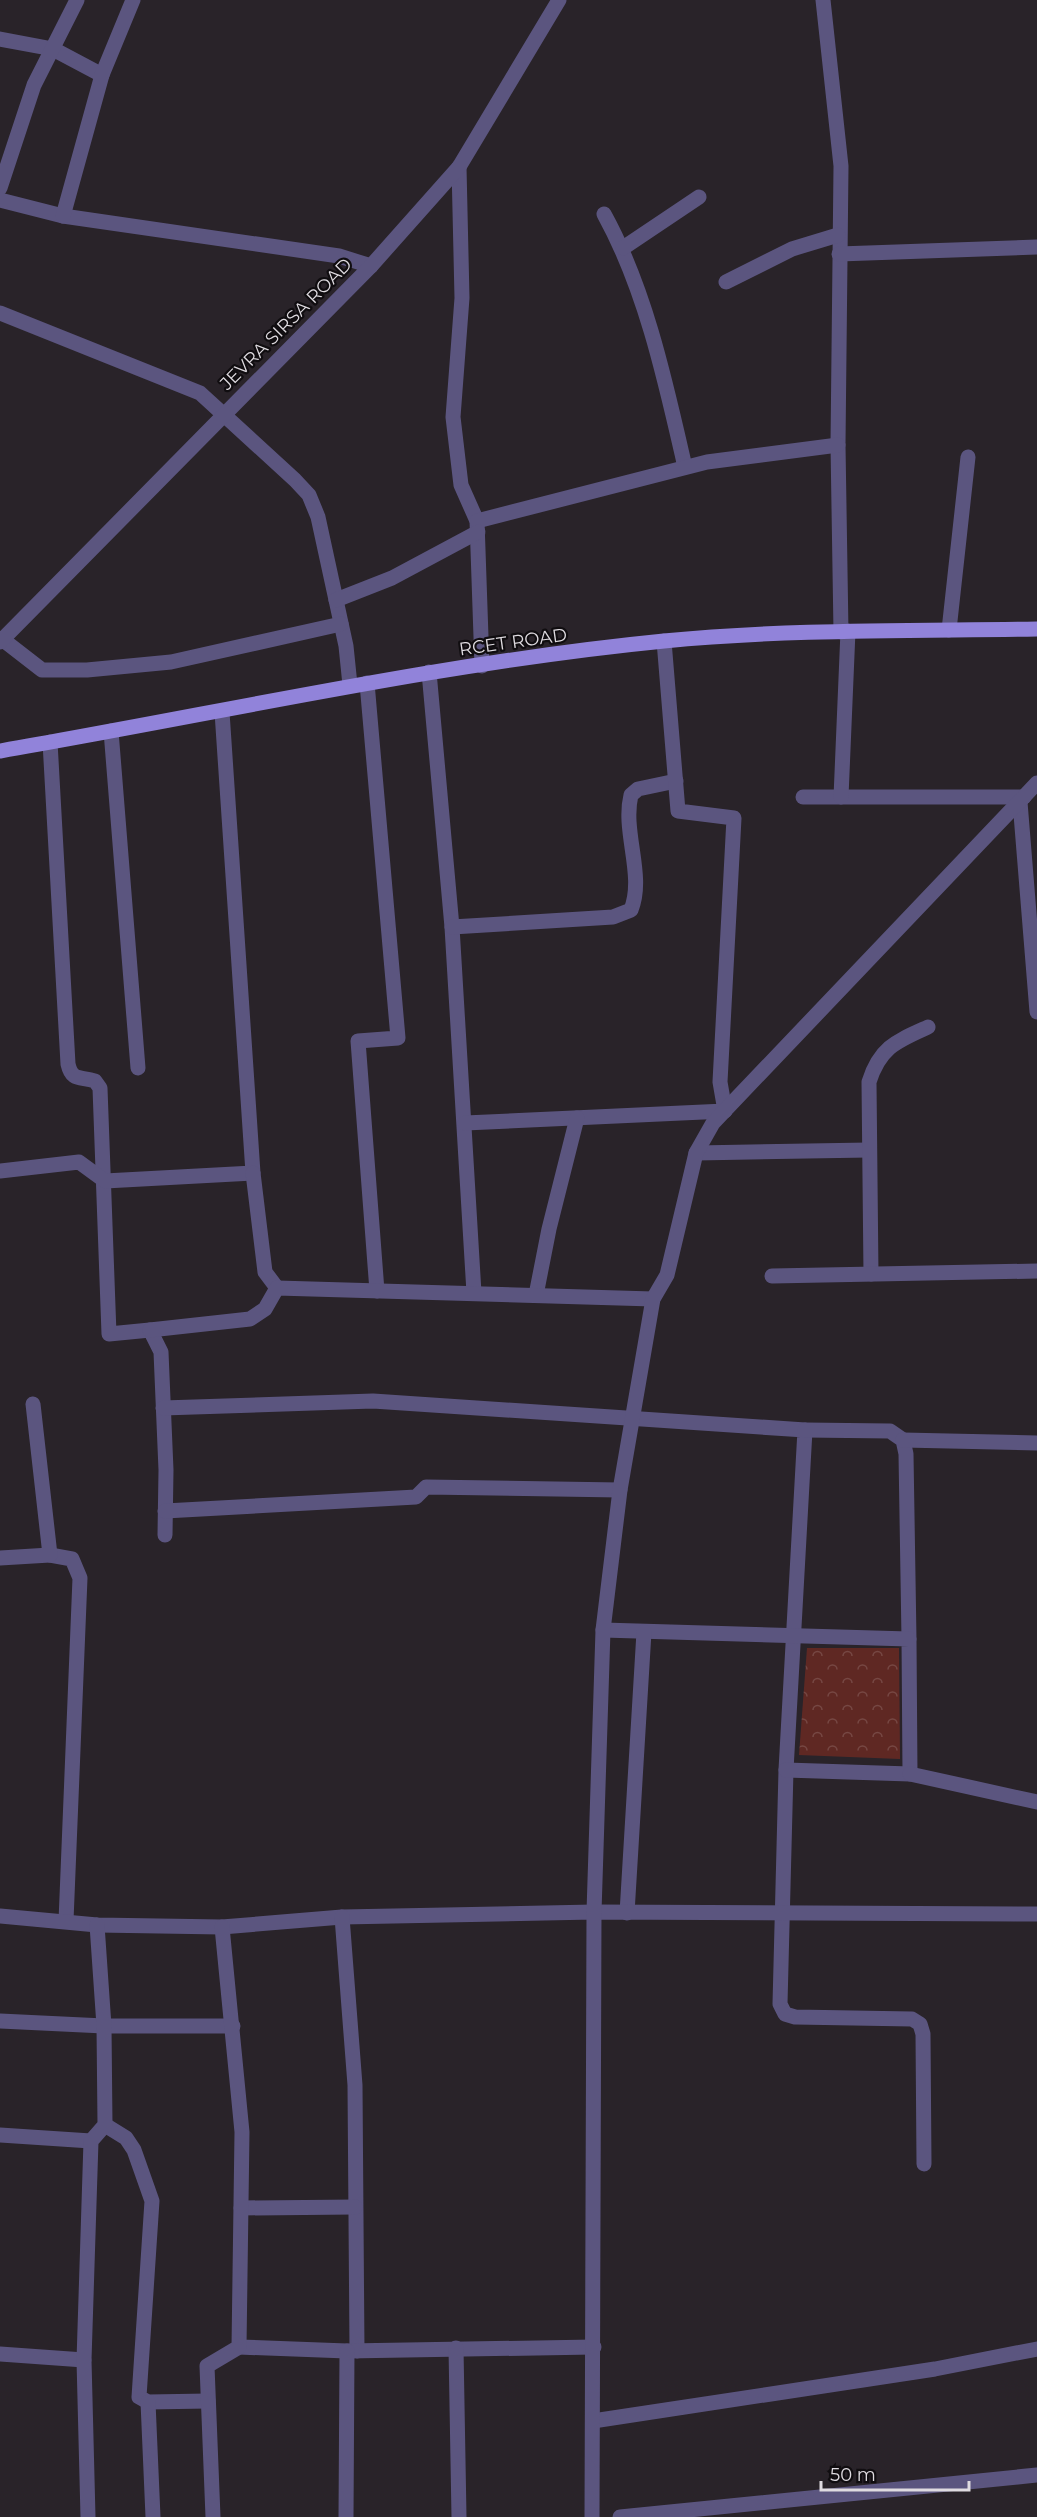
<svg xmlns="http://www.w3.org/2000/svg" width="1037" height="2517" viewBox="0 0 1037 2517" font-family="Montserrat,sans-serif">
<defs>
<pattern id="forest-crowns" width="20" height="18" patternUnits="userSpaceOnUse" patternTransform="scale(1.5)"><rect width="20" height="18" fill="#5f2823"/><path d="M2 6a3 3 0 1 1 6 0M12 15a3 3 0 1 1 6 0" fill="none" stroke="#764743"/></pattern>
</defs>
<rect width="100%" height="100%" fill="#292329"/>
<path fill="url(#forest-crowns)" d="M807 1648H899L900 1759 799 1755Z"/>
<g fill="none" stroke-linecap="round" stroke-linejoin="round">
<g stroke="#5b557f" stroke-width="15">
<path d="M823 0 841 166 838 445 841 632"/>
<path d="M0 39 53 49 102 75"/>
<path d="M459 167 462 298 453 417 461 485 477 521 482 666"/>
<path d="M0 188 34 85 77 0"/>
<path d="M0 200 63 216 339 256 371 266"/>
<path d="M604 214C646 290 666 384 685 467"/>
<path d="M63 216 102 75 133 0"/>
<path d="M623 248 699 197"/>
<path d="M839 254 1037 247"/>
<path d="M726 282 792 249 838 235"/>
<path d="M0 313 200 393 295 480 309 495 318 517 346 646 350 685"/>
<path d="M477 521 707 462 838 445"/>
<path d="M336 600 392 578 478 532"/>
<path d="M949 630 968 457"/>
<path d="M2 639 42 670H87L171 662 341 624"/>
<path d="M0 642 371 266 459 167 559 0"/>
<path d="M429 672 452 927 474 1293"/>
<path d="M367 683 398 1038 358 1041 377 1291"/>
<path d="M111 731 138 1068"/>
<path d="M50 742 68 1064C72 1082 81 1076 95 1081L100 1088 109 1334 150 1330 161 1352 166 1470 165 1535"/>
<path d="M803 797H1024"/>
<path d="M841 797 848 631"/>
<path d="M1020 802 1037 1012"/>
<path d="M452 927 613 917 631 910C645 875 622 832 631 795L638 789 676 781"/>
<path d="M465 1123 725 1111 720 1082 734 818 678 811 664 641"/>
<path d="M696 1153 869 1150"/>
<path d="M0 1171 79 1162 105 1181 253 1173 222 712"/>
<path d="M253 1173 265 1272 277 1288"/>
<path d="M871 1274 869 1082C880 1047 897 1041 928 1027"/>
<path d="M772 1276 1037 1271"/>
<path d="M536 1295 549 1229 577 1118"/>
<path d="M150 1330 250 1319 265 1309 277 1288 653 1299"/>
<path d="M163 1408 373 1401 805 1430 786 1770 780 2004 785 2014 795 2017 912 2019 920 2024 923 2034 924 2164"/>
<path d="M805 1430 890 1431 903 1440 906 1454 909 1639"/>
<path d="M903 1440 1037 1443"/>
<path d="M165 1511 416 1497 426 1487 620 1490"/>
<path d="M50 1555 72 1559 80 1578 66 1921"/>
<path d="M0 1558 50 1555 33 1404"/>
<path d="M603 1630 909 1639 910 1774 786 1770"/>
<path d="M910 1774 1037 1802"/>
<path d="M627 1913 644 1632"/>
<path d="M0 1916 97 1925 222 1927 342 1917 594 1912 1037 1914"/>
<path d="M342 1917 355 2085 357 2351"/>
<path d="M0 2021 104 2026H233"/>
<path d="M105 2125 126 2138 134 2150 152 2201 139 2397 148 2402 208 2401"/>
<path d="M0 2135 91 2141"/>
<path d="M241 2208 355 2207"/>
<path d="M239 2347 347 2351 594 2347"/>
<path d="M456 2348 459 2517"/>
<path d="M0 2354 84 2360"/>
<path d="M148 2402 153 2517"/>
<path d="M593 2421 935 2369 1037 2349"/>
<path d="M88 2517 84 2360 91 2141 105 2125 104 2026 97 1925"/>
<path d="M213 2517 207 2366 239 2347 242 2132 222 1927"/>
<path d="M346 2517 347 2351"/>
<path d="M592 2517 594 1912 603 1630 620 1490 653 1299 667 1275 696 1153 713 1123 1037 783"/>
<path d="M620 2517 1037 2475"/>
</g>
<path stroke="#9183da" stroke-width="15" d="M0 751C221 713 440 663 664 641 787 629 913 631 1037 629"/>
</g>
<g text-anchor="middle" stroke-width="4.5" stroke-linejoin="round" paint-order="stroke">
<g font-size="18" fill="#dfdbe0" stroke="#100d10">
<text transform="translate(286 324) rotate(-45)" y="6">JEVRA SIRSA ROAD</text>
<text transform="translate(513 642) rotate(-8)" y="6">RCET ROAD</text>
</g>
</g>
<path d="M821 2481v9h148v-9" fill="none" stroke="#dfdbe0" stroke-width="3"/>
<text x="830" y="2481" font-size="18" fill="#dfdbe0" stroke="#100d10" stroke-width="4.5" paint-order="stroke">50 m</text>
</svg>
